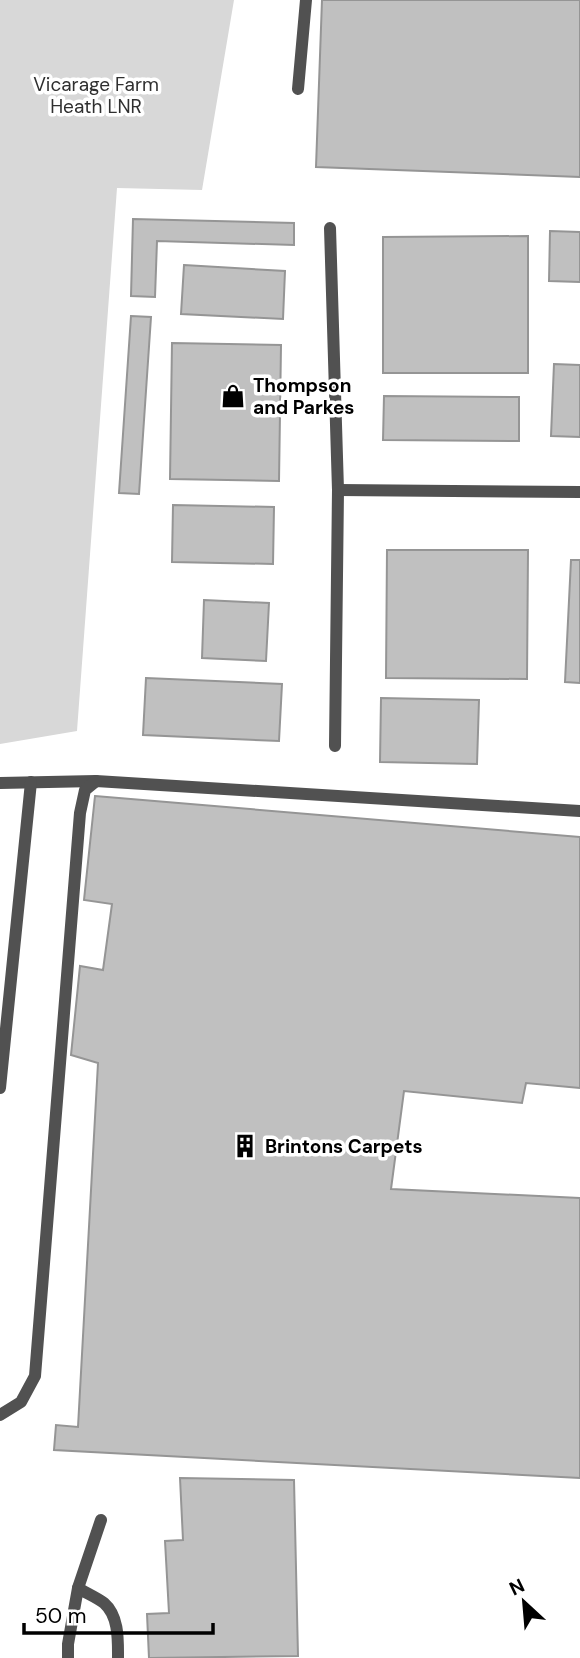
<svg xmlns="http://www.w3.org/2000/svg" width="580" height="1658" viewBox="0 0 580 1658" font-family="'DM Sans',sans-serif">
<rect width="100%" height="100%" fill="#fff"/>
<path fill="#d8d8d8" d="M0 0H234L202 190 117 188 77 731 0 744Z"/>
<g fill="#c0c0c0" stroke="#959595" stroke-width="2">
<path d="M322 0H580V177L316 167Z"/>
<path d="M133 219 294 223V245L157 241 155 297 131 296Z"/>
<path d="M550 231 580 232V282L549 281Z"/>
<path d="M528 236V373H383V237Z"/>
<path d="M184 265 285 271 283 319 181 314Z"/>
<path d="M131 316 151 317 139 494 119 493Z"/>
<path d="M172 343 281 345 279 481 170 479Z"/>
<path d="M554 364 580 365V437L551 436Z"/>
<path d="M384 396 519 397V441L383 440Z"/>
<path d="M173 505 274 507 273 564 172 562Z"/>
<path d="M387 550H528L527 679 386 678Z"/>
<path d="M571 560H580V683L565 682Z"/>
<path d="M204 600 269 603 266 661 202 658Z"/>
<path d="M146 678 282 684 279 741 143 735Z"/>
<path d="M381 698 479 700 477 764 380 762Z"/>
<path d="M95 796 580 837V1088L526 1083 522 1103 404 1091 391 1189 580 1198V1478L54 1450 56 1425 78 1427 98 1063 71 1055 80 966 103 970 112 904 84 900Z"/>
<path d="M180 1478 294 1480 298 1656 149 1658 147 1614 169 1613 165 1541 183 1540Z"/>
</g>
<g fill="none" stroke-linecap="round" stroke-linejoin="round">
<g stroke="#515151" stroke-width="12">
<path d="M298 89 306 0"/>
<path d="M330 228 338 490 335 746"/>
<path d="M338 490 580 492"/>
<path d="M0 783 96 781 580 811"/>
<path d="M0 1088 31 782"/>
<path d="M0 1415 21 1402 35 1376 80 813 85 790 96 781"/>
<path d="M78 1588 101 1520"/>
<path d="M68 1658V1644L78 1588C86 1593 96 1597 104 1603 119 1616 118 1640 118 1658"/>
</g>
</g>
<defs>
<g id="shop-bare" transform="scale(1.89)"><path d="M-5-2.5h2.3a2.7 3.5 0 0 1 5.4 0H5L5.5 6h-11ZM-1.5-2.5h3a1.5 2.3 0 0 0-3 0Z" fill="#000" stroke="#fff" stroke-width="2.5" paint-order="stroke"/></g>
<g id="building-bare" transform="scale(1.89)"><path d="M-4-6H4V6H1V3H-1V6H-4ZM-2.5-4.3h1.7v1.8h-1.7ZM.8-4.3h1.7v1.8H.8ZM-2.5-1h1.7V.8h-1.7ZM.8-1h1.7V.8H.8Z" fill="#000" stroke="#fff" stroke-width="2.5" paint-order="stroke"/></g>
</defs>
<g fill-rule="evenodd">
<use href="#shop-bare" x="233" y="396"/>
<use href="#building-bare" x="245" y="1146"/>
</g>
<g text-anchor="middle" stroke-width="7" stroke-linejoin="round" paint-order="stroke">
<g font-size="19" fill="#2f2f2f" stroke="#fff">
<text x="96" y="91">Vicarage Farm<tspan x="96" dy="22">Heath LNR</tspan></text>
</g>
<g font-size="19" font-weight="bold" fill="#000" stroke="#fff" text-anchor="start">
<text x="253" y="392">Thompson<tspan x="253" dy="22">and Parkes</tspan></text>
<text x="265" y="1153">Brintons Carpets</text>
</g>
</g>
<g transform="translate(524 1602) rotate(334)" stroke="#ffffff" stroke-width="5" paint-order="stroke">
<path d="M0-5L12 26L0 18L-12 26Z" fill="#000000"/>
<text y="-10" font-size="19" font-weight="bold" text-anchor="middle" fill="#000000">N</text>
</g>
<path d="M24 1623v10h189v-10" fill="none" stroke="#000000" stroke-width="3.5"/>
<text x="35" y="1623" font-size="21" fill="#000000" stroke="#ffffff" stroke-width="5" paint-order="stroke">50 m</text>
</svg>
